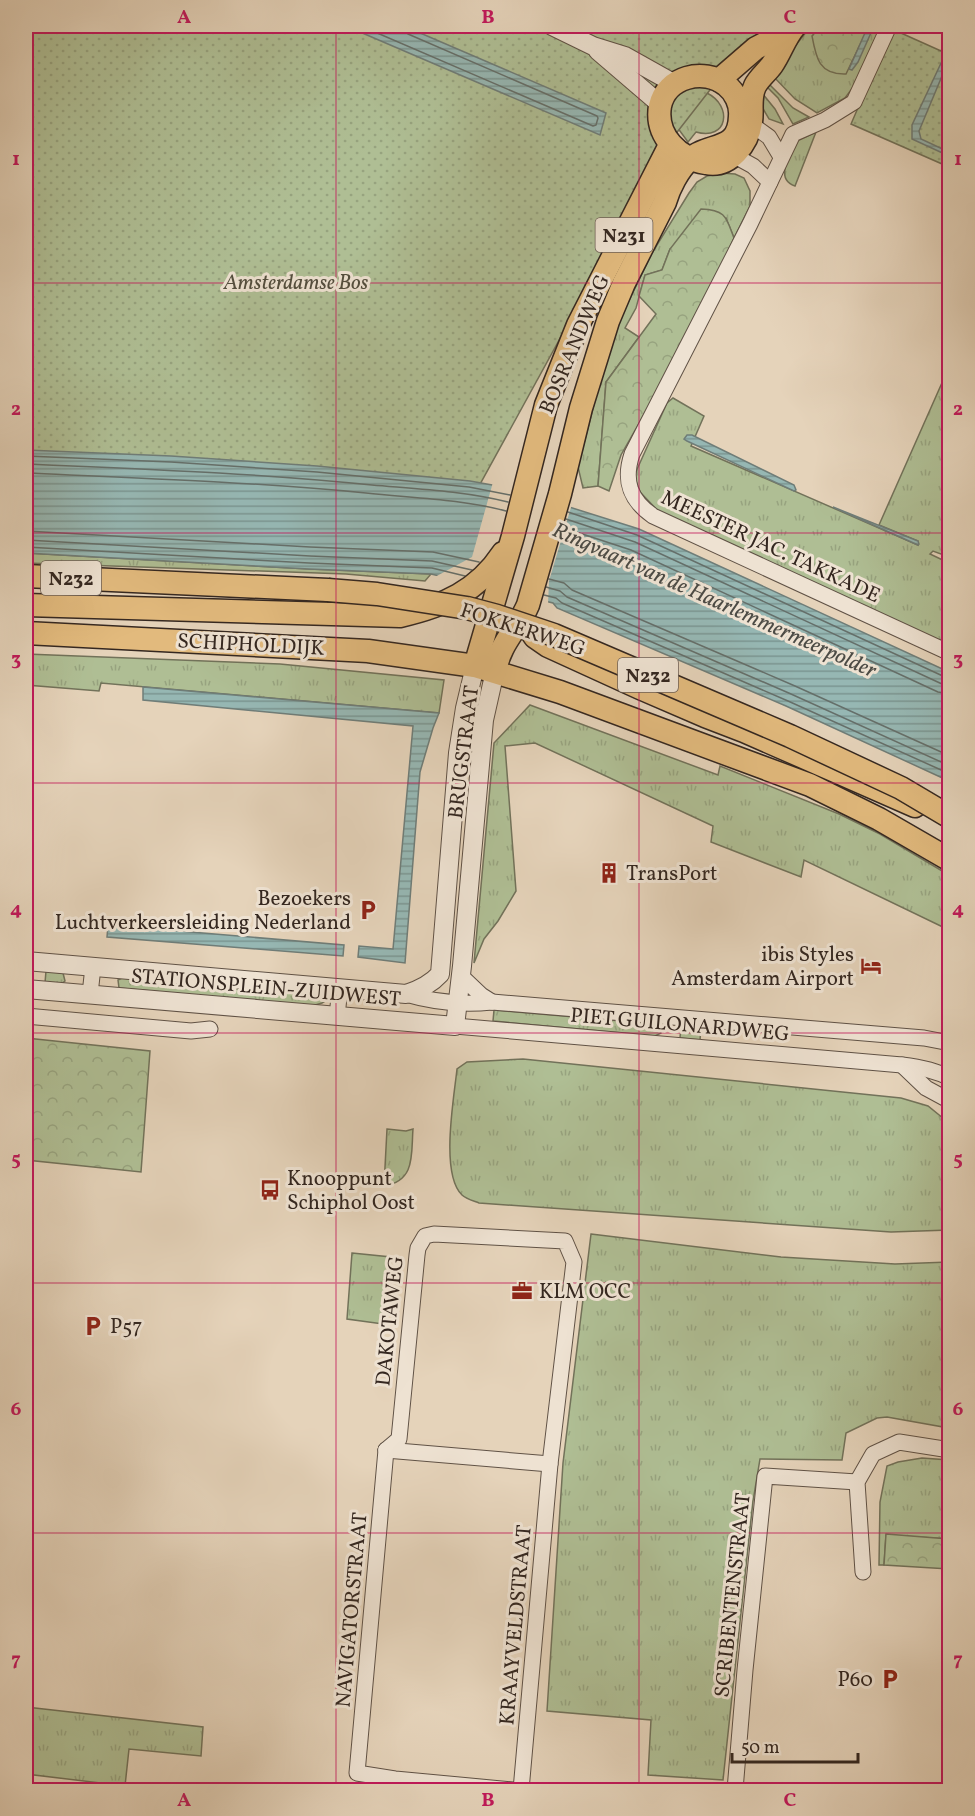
<svg xmlns="http://www.w3.org/2000/svg" width="975" height="1816" viewBox="0 0 975 1816" font-family="Vollkorn,serif">
<defs>
<pattern id="grass-tufts" width="24" height="20" patternUnits="userSpaceOnUse" patternTransform="scale(1.5)"><rect width="24" height="20" fill="#afbe94"/><path d="M3 7l-1-3M5 7V3M7 7l1-3M15 17l-1-3M17 17v-4M19 17l1-3" fill="none" stroke="#97a37f"/></pattern>
<pattern id="forest-crowns" width="20" height="18" patternUnits="userSpaceOnUse" patternTransform="scale(1.5)"><rect width="20" height="18" fill="#afbe94"/><path d="M2 6a3 3 0 1 1 6 0M12 15a3 3 0 1 1 6 0" fill="none" stroke="#97a37f"/></pattern>
<pattern id="park-dots" width="8" height="8" patternUnits="userSpaceOnUse" patternTransform="scale(1.5)"><rect width="8" height="8" fill="#afbe94"/><path d="M2 2h.1M6 6h.1" fill="none" stroke="#97a37f" stroke-width="1.8" stroke-linecap="round"/></pattern>
<pattern id="water-rules" width="6" height="5" patternUnits="userSpaceOnUse" patternTransform="scale(1.5)"><rect width="6" height="5" fill="#96b7b3"/><path d="M0 2.5h6" fill="none" stroke="#7b9591"/></pattern>
</defs>
<rect width="100%" height="100%" fill="#e5d3ba"/>
<filter id="stains"><feTurbulence type="fractalNoise" baseFrequency=".00333" numOctaves="4"/><feColorMatrix values="0 0 0 0 .2 0 0 0 0 .09 0 0 0 0 .02 0 0 0 .5 -.17"/></filter>
<radialGradient id="worn" r=".72"><stop offset=".6" stop-color="#630" stop-opacity="0"/><stop offset="1" stop-color="#630" stop-opacity=".3"/></radialGradient>
<g fill="url(#grass-tufts)" stroke="#72725a" stroke-width="1.5">
<path d="M811 26H821L849 69H852L874 26H882L854 86 845 98 817 113 795 99 772 75Z"/>
<path d="M766 81 793 108 809 117 793 124 778 98 764 84Z"/>
<path d="M707 93C733 106 728 141 696 132L688 142 677 127Z"/>
<path d="M762 93 775 109 783 124 769 119 762 107Z"/>
<path d="M816 132 795 186C774 179 790 155 797 141Z"/>
<path d="M721 173 735 174 744 178 750 191V206L734 238 726 218 670 249 662 270 645 275 636 308 625 328 639 337 606 382 598 486 583 488 578 467 603 369 612 342 624 311 652 253 689 193 697 182 707 176Z"/>
<path d="M945 376 949 378V557L933 551 930 554 949 563V645L662 515 640 492 634 476 667 403 673 398 704 416 691 446 918 545V541L879 525Z"/>
<path d="M26 553 309 569 431 574 425 581 346 574 26 563Z"/>
<path d="M26 654 280 664 444 680 439 713 101 683 99 691 26 685Z"/>
<path d="M530 705 718 775 720 766 839 814 880 834 949 875V930L804 860 801 877 711 842 713 826 535 743 505 746 516 891 498 921 484 939 474 963 494 743Z"/>
<path d="M46 971 63 973 65 981 61 984 45 983Z"/>
<path d="M122 978 329 996 330 998 322 1003 312 1006 119 988 118 980Z"/>
<path d="M494 1010 656 1024 661 1027V1033L655 1036 493 1021Z"/>
<path d="M681 1026 701 1028 700 1040 680 1038Z"/>
<path d="M523 1059 901 1098 928 1106 949 1123V1230L891 1232 479 1203C474 1201 466 1199 462 1195 440 1174 454 1098 457 1069L467 1062Z"/>
<path d="M387 1129 406 1131 413 1129C411 1154 416 1181 384 1186Z"/>
<path d="M591 1234 781 1257 895 1264 949 1262V1428L887 1417 877 1418 846 1433 842 1460 760 1459 753 1501 723 1780 648 1775 651 1720 547 1711 563 1463Z"/>
<path d="M352 1253 391 1257 386 1320 383 1324 347 1319Z"/>
<path d="M922 1458 949 1460V1539L886 1535 884 1565H879L880 1502 887 1466 898 1462Z"/>
<path d="M26 1707 203 1727 201 1756 129 1749 125 1786 26 1774Z"/>
</g>
<g fill="url(#forest-crowns)" stroke="#72725a" stroke-width="1.5">
<path d="M821 26H869L846 74C819 75 816 58 812 36Z"/>
<path d="M701 209C726 210 726 217 734 238L696 323 621 455 609 491 598 486 606 382 656 314 639 296 645 275 662 270 670 249Z"/>
<path d="M26 1038 150 1051 141 1172 26 1160Z"/>
<path d="M886 1534 949 1539V1569L884 1565Z"/>
</g>
<g fill="url(#park-dots)" stroke="#72725a" stroke-width="1.5">
<path d="M26 26H768L727 68 664 149 445 548 26 523Z"/>
<path d="M892 29 941 51 949 32V167L851 124Z"/>
</g>
<g fill="url(#water-rules)" stroke="#6f7d78" stroke-width="1.5">
<path d="M346 26H404L606 113 600 135Z"/>
<path d="M868 26H874L858 62 852 70 849 69Z"/>
<path d="M942 61 947 64 919 131 921 139 949 152V156L912 139V125Z"/>
<path d="M687 435H692L794 485 796 490 794 491 687 441 684 439Z"/>
<path d="M26 450 171 456 317 466 470 481 509 488 639 529 949 672V781L786 706 557 608 553 603 431 574 309 569 26 553Z"/>
<path d="M833 507 918 541 919 544 918 545Z"/>
<path d="M143 687 439 713 433 728 420 772 405 963 358 957 359 946 393 949 413 726 143 700Z"/>
<path d="M108 925 344 945 343 956 107 937Z"/>
</g>
<path fill="#e5d3ba" d="M493 482 510 485 572 504 549 581 548 605 433 578 472 557Z"/>
<g fill="none" stroke-linecap="round" stroke-linejoin="round">
<g stroke="#656f6a" stroke-width="1.5">
<path d="M361 26 593 126 596 125 598 118 597 116 408 34 405 31 404 26"/>
<path d="M26 456 171 462 317 472 469 487 510 495"/>
<path d="M26 464C141 469 257 473 372 485 418 489 464 491 508 502"/>
<path d="M26 473C139 478 253 482 366 493 413 498 461 499 506 511"/>
<path d="M568 512 637 535 945 677 950 678"/>
<path d="M566 519 635 542 942 684 950 685"/>
<path d="M564 528 631 550 938 692 950 694"/>
<path d="M26 531 310 547 433 552 479 562"/>
<path d="M26 540 310 556 432 561 472 570"/>
<path d="M26 547 309 563 432 568 465 576"/>
<path d="M549 579 564 583 572 590 795 686 950 756"/>
<path d="M546 587 560 591 567 597 791 694 950 766"/>
<path d="M544 595 556 598 562 603 788 701 950 774"/>
</g>
<g stroke="#605246" stroke-width="17">
<g id="minor">
<path d="M889 26 854 102 825 120 793 134 750 224 632 454C623 481 630 500 653 516L950 653"/>
<path d="M751 124 769 137 781 157"/>
<path d="M733 155 753 166 770 182"/>
<path d="M461 976 481 995 492 1002"/>
<path d="M90 994 93 967"/>
<path d="M406 994C433 1002 464 1005 492 1002L924 1038 950 1043"/>
<path d="M26 1016 191 1031 210 1029"/>
<path d="M337 1016 340 988"/>
<path d="M455 1026 902 1065C919 1067 935 1070 950 1078"/>
<path d="M902 1065 926 1088 950 1101"/>
<path d="M386 1450 399 1439 417 1255 418 1248 425 1236 434 1234 565 1241 574 1262 550 1464 521 1790"/>
<path d="M386 1450 357 1773 395 1779 513 1790"/>
<path d="M386 1450 550 1464"/>
<path d="M863 1572 857 1482 873 1454 899 1442 950 1450"/>
<path d="M735 1790 745 1670 765 1476 857 1482"/>
</g>
</g>
<g stroke="#605246" stroke-width="20">
<g id="tertiary">
<path d="M552 26 593 46 625 56 675 84"/>
<path d="M598 51 661 105"/>
<path d="M26 961 406 994C419 990 431 984 440 974L458 753 465 708 475 666"/>
<path d="M26 989 455 1026 462 966 484 720 495 671"/>
</g>
</g>
<g stroke="#342720" stroke-width="25">
<g id="primary">
<path d="M719 80 756 48 791 30"/>
<path d="M26 576 328 590"/>
<path d="M26 605 400 616C444 606 478 591 503 553"/>
<path d="M526 624 535 637 548 646 640 688 705 716 744 731 915 806"/>
<path d="M26 633 368 651 475 666 560 692 810 785 879 819 950 860"/>
<path d="M475 666 513 536 546 405 578 325 670 145"/>
<path d="M495 671C500 642 518 629 528 605L560 494 581 408 608 321 624 283 665 202C669 188 678 170 690 159 709 142 739 153 740 116 741 104 735 92 726 85 704 67 666 77 660 106 655 136 679 159 706 163 730 168 748 143 751 122 753 110 749 98 755 86 759 78 767 72 772 65 781 52 785 37 795 26"/>
</g>
</g>
<use href="#minor" stroke="#eee2d2" stroke-width="15"/>
<use href="#tertiary" stroke="#eee2d2" stroke-width="18"/>
<use href="#primary" stroke="#e2ba7d" stroke-width="22"/>
<g stroke="#342720" stroke-width="25" stroke-linecap="butt">
<path id="primary-bridge" d="M328 590 377 594 467 608 497 616 554 635 790 736 901 788 950 817"/>
</g>
<use href="#primary-bridge" stroke="#e2ba7d" stroke-width="22"/>
</g>
<path fill="none" stroke="#c2185b" stroke-width="1.5" stroke-opacity="0.55" d="M336 26V1790M639 26V1790M26 283H950M26 533H950M26 783H950M26 1033H950M26 1283H950M26 1533H950"/>
<defs>
<g id="building-bare" transform="scale(1.62)"><path d="M-4-6H4V6H1V3H-1V6H-4ZM-2.5-4.3h1.7v1.8h-1.7ZM.8-4.3h1.7v1.8H.8ZM-2.5-1h1.7V.8h-1.7ZM.8-1h1.7V.8H.8Z" fill="#8f2418" stroke="#eee2d2" stroke-width="2.5" paint-order="stroke"/></g>
<g id="parking-bare" transform="scale(1.62)"><path d="M-3.5-5.5H1a3.5 3.5 0 0 1 0 7H-1V5.5H-3.5ZM-1-3.4V-.6H.8a1.4 1.4 0 0 0 0-2.8Z" fill="#8f2418" stroke="#eee2d2" stroke-width="2.5" paint-order="stroke"/></g>
<g id="hotel-bare" transform="scale(1.62)"><path d="M-6-4.5h1.5V1H6V5H4.5V3h-9V5H-6ZM-4 0a1.8 1.8 0 1 1 3.6 0ZM.5 0V-2.5h3Q6-2.5 6 0Z" fill="#8f2418" stroke="#eee2d2" stroke-width="2.5" paint-order="stroke"/></g>
<g id="bus-bare" transform="scale(1.62)"><path d="M-5-6H5V4H4V6H2V4H-2V6H-4V4H-5ZM-3.5-4V0h7V-4ZM-3.5 1.2v1.5H-2V1.2ZM2 1.2v1.5H3.5V1.2Z" fill="#8f2418" stroke="#eee2d2" stroke-width="2.5" paint-order="stroke"/></g>
<g id="office-bare" transform="scale(1.62)"><path d="M-6-3h4V-5.5h4V-3h4V5H-6ZM-1-4.5V-3h2v-1.5ZM-6 0V1H6V0Z" fill="#8f2418" stroke="#eee2d2" stroke-width="2.5" paint-order="stroke"/></g>
</defs>
<g fill-rule="evenodd">
<use href="#building-bare" x="609" y="873"/>
<use href="#parking-bare" x="368" y="910"/>
<use href="#hotel-bare" x="871" y="966"/>
<use href="#bus-bare" x="270" y="1190"/>
<use href="#office-bare" x="522" y="1291"/>
<use href="#parking-bare" x="93" y="1326"/>
<use href="#parking-bare" x="890" y="1679"/>
</g>
<g text-anchor="middle" stroke-width="6" stroke-linejoin="round" paint-order="stroke">
<g fill="#eee2d2" stroke="#6c5f55" stroke-width="1.5">
<rect x="595.5" y="218" width="57" height="34" rx="4.5"/>
<rect x="41" y="561" width="60" height="34" rx="4.5"/>
<rect x="618" y="658" width="60" height="34" rx="4.5"/>
</g>
<g font-size="20" font-weight="bold" fill="#342720">
<text x="624" y="242">N231</text>
<text x="71" y="585">N232</text>
<text x="648" y="682">N232</text>
</g>
<g font-size="21" font-style="italic" fill="#534d3d" stroke="#eee2d2">
<text x="296" y="289">Amsterdamse Bos</text>
</g>
<g font-size="21" fill="#342720" stroke="#eee2d2">
<text transform="translate(574 344) rotate(-67)" y="7">BOSRANDWEG</text>
<text transform="translate(771 546) rotate(25)" y="7">MEESTER JAC. TAKKADE</text>
<text transform="translate(523 629) rotate(18)" y="7">FOKKERWEG</text>
<text transform="translate(251 644) rotate(3)" y="7">SCHIPHOLDIJK</text>
<text transform="translate(463 752) rotate(-83)" y="7">BRUGSTRAAT</text>
<text transform="translate(266 987) rotate(5)" y="7">STATIONSPLEIN-ZUIDWEST</text>
<text transform="translate(680 1024) rotate(5)" y="7">PIET GUILONARDWEG</text>
<text transform="translate(389 1321) rotate(-84)" y="7">DAKOTAWEG</text>
<text transform="translate(732 1595) rotate(-84)" y="7">SCRIBENTENSTRAAT</text>
<text transform="translate(351 1610) rotate(-85)" y="7">NAVIGATORSTRAAT</text>
<text transform="translate(515 1625) rotate(-85)" y="7">KRAAYVELDSTRAAT</text>
</g>
<g font-size="21" fill="#342720" stroke="#eee2d2" text-anchor="start">
<text x="626" y="880">TransPort</text>
<text x="351" y="905" text-anchor="end">Bezoekers<tspan x="351" dy="24">Luchtverkeersleiding Nederland</tspan></text>
<text x="854" y="961" text-anchor="end">ibis Styles<tspan x="854" dy="24">Amsterdam Airport</tspan></text>
<text x="287" y="1185">Knooppunt<tspan x="287" dy="24">Schiphol Oost</tspan></text>
<text x="539" y="1298">KLM OCC</text>
<text x="110" y="1333">P57</text>
<text x="873" y="1686" text-anchor="end">P60</text>
</g>
<g font-size="22" font-style="italic" fill="#4c4b45" stroke="#eee2d2">
<text transform="translate(715 599) rotate(24)" y="8">Ringvaart van de Haarlemmermeerpolder</text>
</g>
</g>
<rect width="975" height="1816" fill="none" stroke="#e5d3ba" stroke-width="66"/>
<path d="M732 1753v9h126v-9" fill="none" stroke="#342720" stroke-width="3"/>
<text x="741" y="1753" font-size="18" fill="#342720" stroke="#eee2d2" stroke-width="4.5" paint-order="stroke">50 m</text>
<rect x="33" y="33" width="909" height="1750" fill="none" stroke="#c2185b" stroke-width="2"/>
<g font-size="20" text-anchor="middle" font-weight="bold" fill="#c2185b">
<text x="184" y="23">A</text>
<text x="488" y="23">B</text>
<text x="790" y="23">C</text>
<text x="16" y="165">1</text>
<text x="958" y="165">1</text>
<text x="16" y="415">2</text>
<text x="958" y="415">2</text>
<text x="16" y="665">3</text>
<text x="958" y="665">3</text>
<text x="16" y="915">4</text>
<text x="958" y="915">4</text>
<text x="16" y="1165">5</text>
<text x="958" y="1165">5</text>
<text x="16" y="1415">6</text>
<text x="958" y="1415">6</text>
<text x="16" y="1665">7</text>
<text x="958" y="1665">7</text>
<text x="184" y="1806">A</text>
<text x="488" y="1806">B</text>
<text x="790" y="1806">C</text>
</g>
<rect width="100%" height="100%" filter="url(#stains)"/>
<rect width="100%" height="100%" fill="url(#worn)"/>
</svg>
